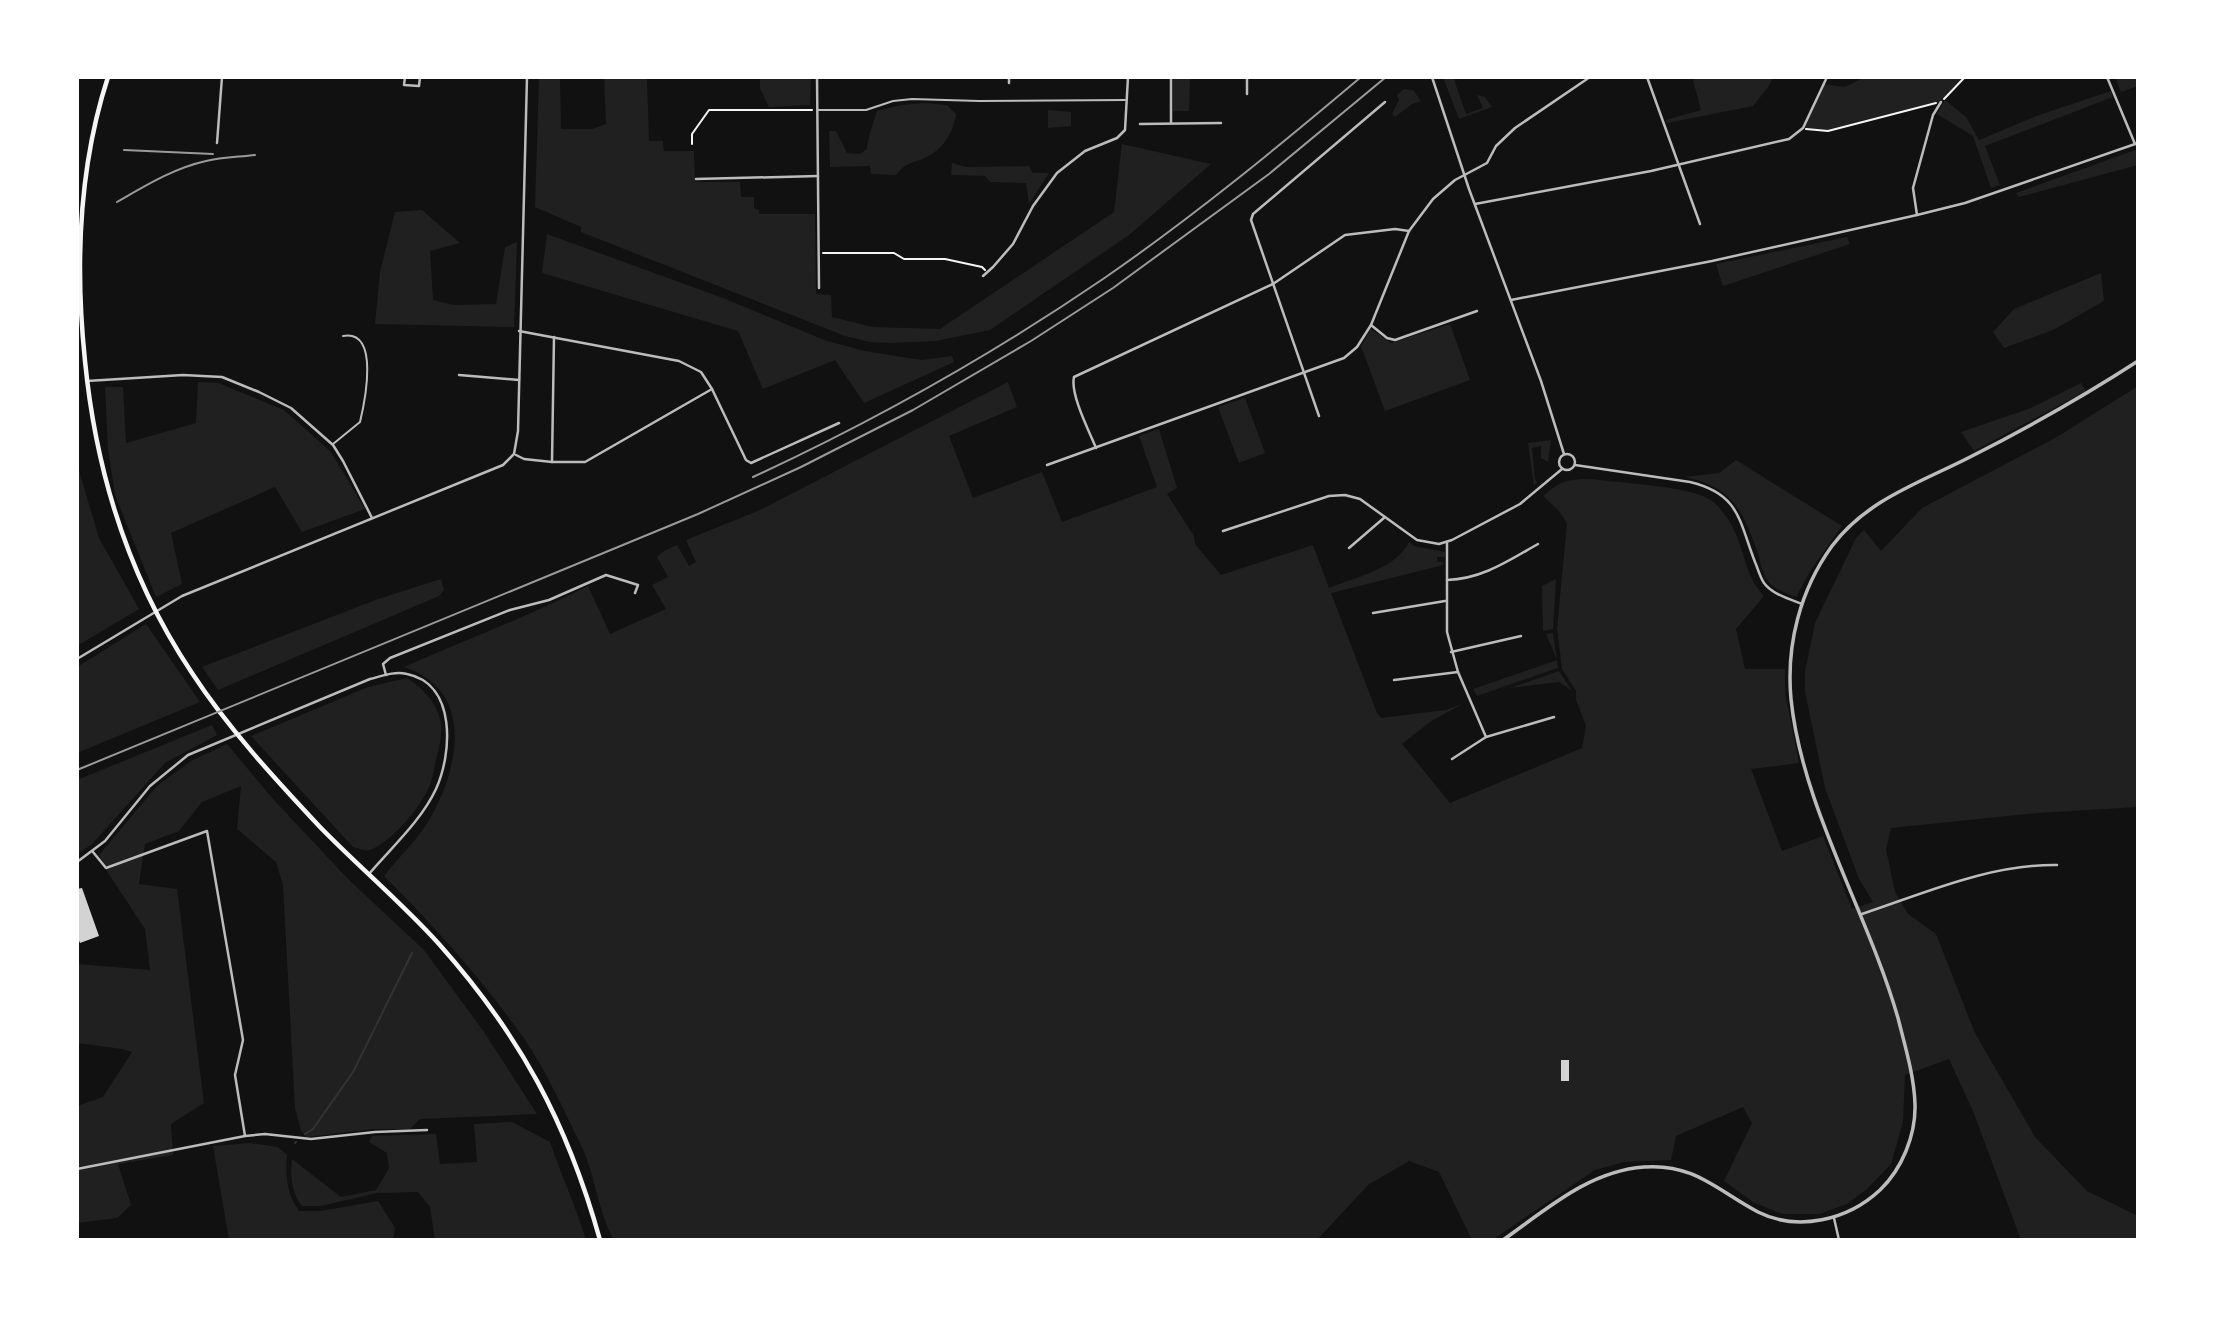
<svg xmlns="http://www.w3.org/2000/svg" width="2215" height="1317" viewBox="0 0 2215 1317" font-family="'Varela Round',sans-serif">
<rect width="100%" height="100%" fill="#111"/>
<g fill="#202020">
<path d="M539 77H560L561 129H592L606 124 604 77 647 78 649 141H663L664 151H694L695 182H740L741 197H754V208L759 210V214H815L816 294 831 295 832 317 873 327 940 329 1114 212 1122 144 1211 164 1129 235 990 330 936 341 891 343 870 342 845 336 581 232V227L535 207Z"/>
<path d="M760 77H811L810 105 769 107 760 88Z"/>
<path d="M1173 77H1190L1189 111H1173Z"/>
<path d="M1443 77H1453L1466 114 1483 108 1477 95 1485 97 1492 107 1459 119Z"/>
<path d="M1698 77H1773L1769 86 1753 106 1667 123 1666 120 1701 110 1693 80Z"/>
<path d="M1865 77H1965L1941 102 1828 131 1803 128 1823 84 1845 87Z"/>
<path d="M2115 77H2138V86L2121 92Z"/>
<path d="M1404 89 1413 90 1421 101 1412 104 1395 117 1392 114 1399 100 1397 95Z"/>
<path d="M2111 91 2113 97 1985 146 2000 185 1991 188 1973 136 1937 114 1945 100 1966 117 1979 140 2039 115Z"/>
<path d="M924 103 947 105 956 114C952 137 942 151 920 160 910 163 902 166 896 175L871 174 870 166 830 167 829 131H836L847 153 860 154 867 149C868 135 873 125 877 111L901 105Z"/>
<path d="M1048 110 1071 112V126L1048 128Z"/>
<path d="M2138 149V165L2019 197 2016 193Z"/>
<path d="M952 163 966 167 1029 166 1033 173H1049L1029 204 1026 183 990 182 985 176 951 175Z"/>
<path d="M422 210 460 243 430 251 433 300 453 305 496 304 505 247 517 242 514 327 375 324 380 272 395 212Z"/>
<path d="M547 234 723 298 827 341 865 351 921 360 952 356 954 362 864 403 835 360 763 389 738 331 542 273Z"/>
<path d="M1847 237 1850 244 1723 286 1716 264Z"/>
<path d="M2101 273 2104 301 2053 330 2004 348 1993 332 2014 309Z"/>
<path d="M1450 324 1470 380 1385 411 1361 346 1371 329 1391 343Z"/>
<path d="M198 382 218 383 284 410 331 452 365 509 302 532 275 487 171 533 182 584 156 597 115 495 108 449 105 387H123L126 443 196 423Z"/>
<path d="M1008 382 1017 407 949 436 973 498 1042 472 1062 522 1157 487 1139 436 1159 429 1177 488 1167 494 1194 536 1195 544 1221 575 1313 545 1329 588C1356 577 1396 569 1409 542L1414 546 1445 552V557H1437V562H1443V565L1331 593 1377 713 1381 718 1446 710 1464 703 1430 722 1402 744 1450 803 1582 748 1586 726 1576 700V691L1562 669 1557 628 1567 524 1560 512 1543 496C1561 480 1569 479 1592 479 1619 483 1688 486 1709 499 1718 504 1729 519 1733 528 1745 551 1745 576 1764 596L1736 629 1745 669H1785V693L1799 763 1751 769 1782 851 1823 836 1852 909 1873 902 1859 879 1825 788 1805 692V671L1815 623 1856 538 1864 530 1881 551 1922 508 2057 437 2138 386V807L2037 813 1891 828 1886 849 1895 892 1908 914 1936 934 1975 1033 2035 1137 2087 1191 2138 1216V1240H2021L1973 1111 1949 1059 1905 1075 1903 1122 1891 1164 1867 1189 1847 1204 1819 1214H1782L1753 1202 1724 1181 1752 1123 1743 1107 1676 1136 1671 1160 1624 1162 1595 1170 1492 1240H1472L1439 1172 1409 1161 1368 1185 1317 1240H614C598 1212 595 1174 581 1145 563 1109 546 1070 523 1037 482 979 434 926 384 876 399 857 419 838 431 817 460 765 474 690 404 667 466 640 529 616 588 586L610 634 666 609 652 585 668 577 657 557 664 551 677 545 689 566 696 562 686 540 760 510Z"/>
<path d="M2081 383 2086 391 1974 451 1961 432 2031 408Z"/>
<path d="M1245 398 1265 453 1239 463 1218 407Z"/>
<path d="M1551 440 1548 462 1541 458V446L1532 448 1535 479 1537 482 1534 486 1528 443Z"/>
<path d="M1736 460 1842 526 1811 570 1796 597C1786 593 1775 590 1768 581 1762 573 1760 560 1757 551 1742 508 1731 487 1685 477L1719 473Z"/>
<path d="M77 464 99 538 139 609 77 646Z"/>
<path d="M441 579 444 590 439 596 218 690 202 667 378 599Z"/>
<path d="M1556 579 1553 629 1543 631 1542 586Z"/>
<path d="M146 624 200 702 77 753V667Z"/>
<path d="M1553 633 1558 668 1477 696 1473 689 1557 660 1546 634Z"/>
<path d="M1559 671 1572 691 1559 682 1510 688Z"/>
<path d="M407 678C422 688 435 700 440 719 443 732 440 743 437 756 434 766 433 778 429 787 419 810 390 844 367 851L353 847 251 736 368 687Z"/>
<path d="M212 725 217 735 165 763 91 845 77 854V780Z"/>
<path d="M227 744 273 799 349 880 424 950 484 1032 537 1114 420 1119 410 1129H374L306 1137 301 1131 295 1108 283 885 276 862 237 829 241 786 202 802 179 831 145 844 139 884 177 889 204 1103 171 1124 173 1155 118 1164 131 1205 117 1218 77 1223V1106L103 1097 132 1052 122 1049 77 1043V964L150 970 145 929 108 873 99 855 157 786 191 761Z"/>
<path d="M512 1122 550 1142C561 1175 576 1206 586 1240H435L430 1207 418 1192 377 1193 321 1206H302C291 1192 290 1176 292 1159L341 1197 376 1190 389 1168 387 1153 369 1142 372 1136 436 1134 440 1164 477 1162 474 1124Z"/>
<path d="M250 1143 278 1147 287 1155C285 1176 287 1194 299 1211H321L378 1201 395 1228 393 1240H229L213 1146Z"/>
</g>
<g fill="none" stroke-linecap="round" stroke-linejoin="round">
<g stroke="#333" stroke-width="2">
<path d="M305 1134 313 1129 353 1072 412 953"/>
<path d="M295 1143 296 1142"/>
</g>
</g>
<g fill="#d3d3d3">
<path d="M82 888 99 936 80 943 77 936V889Z"/>
<rect x="1561" y="1060" width="8" height="21"/>
</g>
<g fill="none" stroke-linecap="round" stroke-linejoin="round">
<g stroke="#f5f5f5" stroke-width="2">
<path d="M1944 99 1965 77"/>
<path d="M1806 129 1828 131 1936 103"/>
<path d="M692 144V134L709 110H812"/>
<path d="M823 253H894L904 259H945L982 267 985 270"/>
</g>
<g stroke="#bcbcbc" stroke-width="2">
<path d="M818 110H866L893 101 912 99 979 101 1125 100"/>
<path d="M333 444 360 422C365 401 380 329 343 336"/>
</g>
<g stroke="#bcbcbc" stroke-width="2.5">
<path d="M405 77 404 85 419 86 420 77"/>
<path d="M817 77 819 288"/>
<path d="M1247 77V94"/>
<path d="M1432 77 1469 189 1541 381 1564 454"/>
<path d="M1647 77 1700 224"/>
<path d="M2107 77 2135 144"/>
<path d="M1009 83V77"/>
<path d="M1171 123V77"/>
<path d="M1140 124 1221 123"/>
<path d="M217 143 222 77"/>
<path d="M696 179 818 176"/>
<path d="M1475 204 1651 171 1789 139 1803 128 1827 77"/>
<path d="M1917 215 1913 188 1933 115 1941 102"/>
<path d="M983 276 993 267 1013 244 1033 206 1057 173 1085 151 1117 138 1125 130 1128 77"/>
<path d="M1511 300 1712 261 1917 215 1965 203 2138 143"/>
<path d="M1371 325 1387 338 1395 340 1477 311"/>
<path d="M519 331 679 361 701 372 712 389 746 460 751 463 839 423"/>
<path d="M459 375 519 380"/>
<path d="M87 381 183 375 222 377 259 392 291 408 333 445 343 461 372 518"/>
<path d="M1319 416 1251 220 1253 214 1385 102"/>
<path d="M1096 448C1089 431 1070 394 1074 377L1273 284 1345 235 1395 229 1409 231"/>
<circle cx="1567" cy="462" r="8"/>
<path d="M516 455 524 459 552 462H585L712 389"/>
<path d="M552 462 554 337"/>
<path d="M1047 465 1344 358 1357 347 1371 325 1409 231 1433 199 1455 180 1487 163 1496 146 1515 128 1590 77"/>
<path d="M1575 465 1690 482C1740 494 1739 521 1755 562 1758 569 1760 577 1764 583 1772 594 1789 599 1802 604"/>
<path d="M1223 531 1329 496 1345 495 1360 499 1417 540 1439 544 1452 540 1520 504 1562 469"/>
<path d="M1447 542V632L1458 672 1486 737"/>
<path d="M1349 548 1385 517"/>
<path d="M1447 580C1482 579 1508 561 1538 544"/>
<path d="M1373 613 1445 601"/>
<path d="M1451 652 1521 636"/>
<path d="M77 659 182 596 503 465 514 454 518 431 527 77"/>
<path d="M386 675 383 664 390 658 510 610 549 600 606 575 638 585 635 593"/>
<path d="M1394 680 1458 672"/>
<path d="M1452 759 1486 737 1554 717"/>
<path d="M93 852 106 868 207 831 243 1040 235 1075 245 1136"/>
<path d="M77 862 105 841 150 786 188 755 370 679C382 676 394 671 407 674 457 684 452 754 436 789 421 821 392 847 369 874"/>
<path d="M1862 914C1925 893 1990 864 2057 865"/>
<path d="M77 1169 245 1136 265 1134 311 1139 375 1132 427 1130"/>
<path d="M1834 1218 1839 1240"/>
</g>
<path stroke="#bcbcbc" stroke-width="3.5" d="M1503 1240C1547 1209 1589 1171 1644 1167 1694 1163 1718 1191 1758 1212 1798 1232 1848 1220 1880 1190 1902 1169 1916 1135 1915 1104 1914 1075 1905 1046 1898 1018 1868 913 1802 807 1791 699 1786 645 1800 590 1832 546 1867 499 1922 482 1972 456 2029 427 2084 396 2138 361"/>
<path stroke="#f5f5f5" stroke-width="4.5" d="M108 77C78 169 75 265 85 361 96 473 129 579 192 673 228 728 275 779 320 827 359 867 402 903 439 944 520 1035 567 1122 600 1240"/>
<g stroke="#9a9a9a" stroke-width="2">
<path d="M124 150 213 154"/>
<path d="M117 202C145 186 174 168 206 161 222 157 239 157 255 155"/>
<path d="M753 477C874 421 993 354 1103 279 1193 217 1278 147 1361 77"/>
<path d="M77 770 698 514 801 467 913 410 1031 341 1113 288 1269 174 1386 77"/>
</g>
</g>
<rect width="2215" height="1317" fill="none" stroke="#ffffff" stroke-width="158"/>
</svg>
